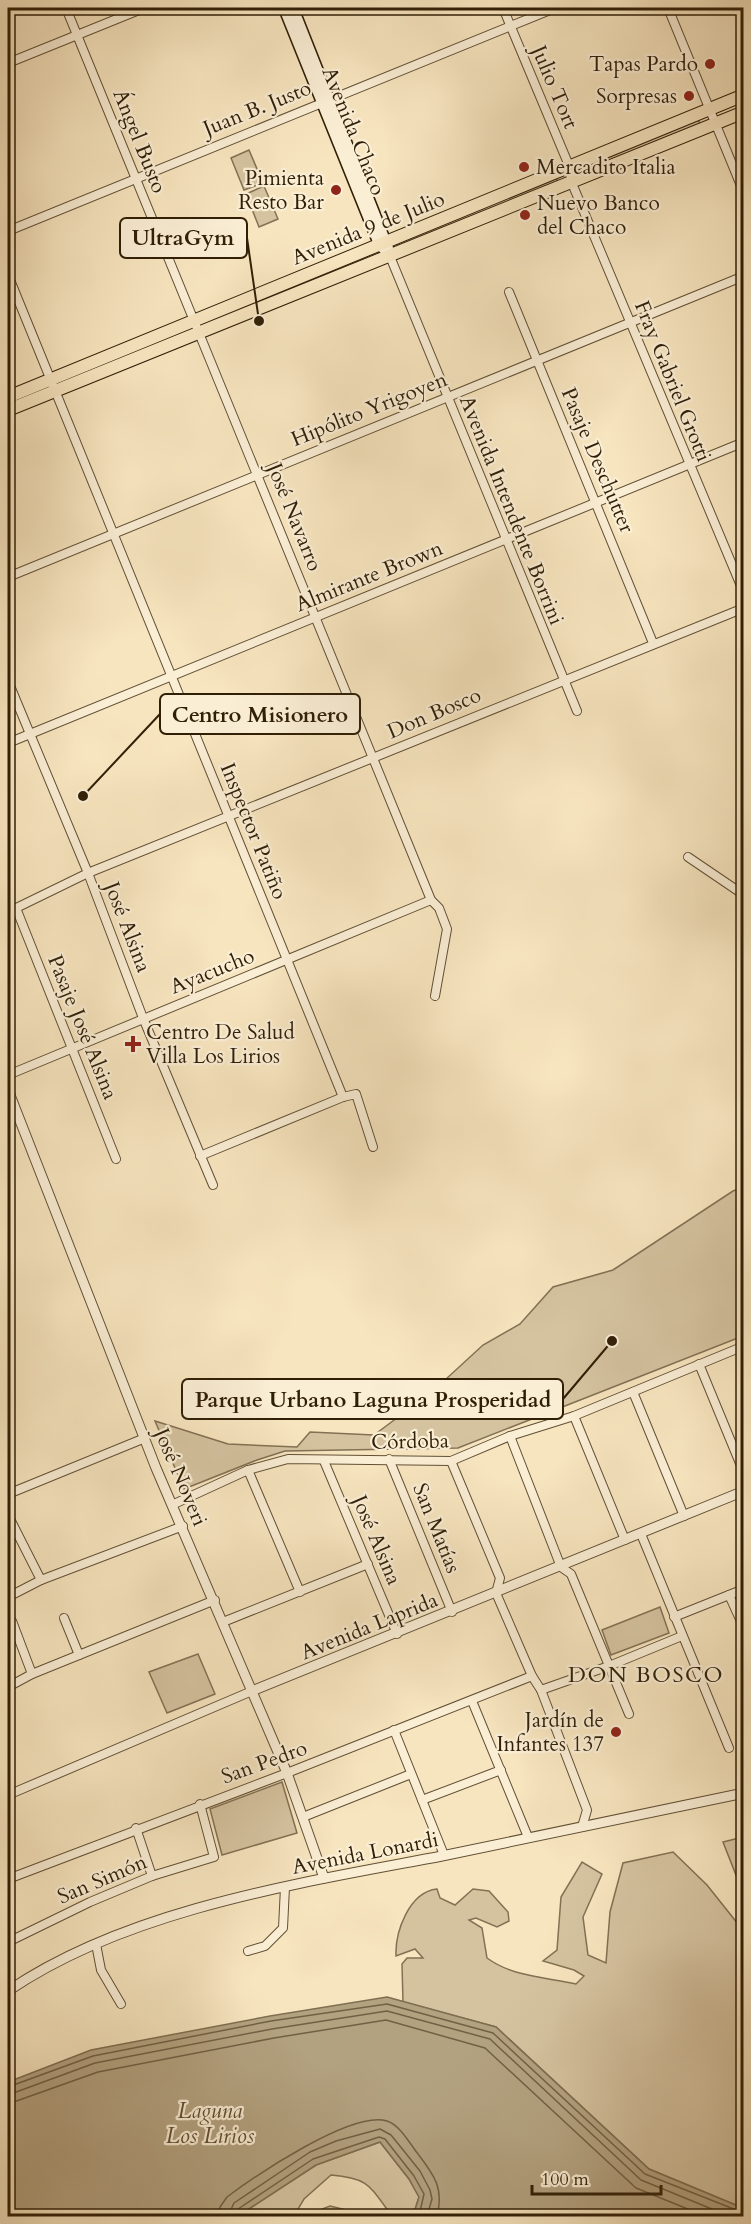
<svg xmlns="http://www.w3.org/2000/svg" width="751" height="2224" viewBox="0 0 751 2224" font-family="Cardo,serif">
<rect width="100%" height="100%" fill="#f7e5bf"/>
<filter id="stains"><feTurbulence type="fractalNoise" baseFrequency=".00333" numOctaves="4"/><feColorMatrix values="0 0 0 0 .2 0 0 0 0 .09 0 0 0 0 .02 0 0 0 .5 -.17"/></filter>
<radialGradient id="worn" r=".72"><stop offset=".6" stop-color="#630" stop-opacity="0"/><stop offset="1" stop-color="#630" stop-opacity=".3"/></radialGradient>
<g fill="#d5c3a0" stroke="#827154" stroke-width="1.5">
<path d="M698 119 700 124 585 171 583 165Z"/>
<path d="M249 150 263 183 244 190 231 158Z"/>
<path d="M556 177 558 183 398 247 396 241Z"/>
<path d="M264 186 278 219 259 227 246 194Z"/>
<path d="M372 252 374 257 205 326 203 321Z"/>
<path d="M743 1187V1336L458 1448 285 1451 257 1460 184 1489 155 1421 228 1444 297 1447 310 1432 374 1435 433 1391 483 1345 520 1324 553 1287 613 1270 733 1191Z"/>
<path d="M660 1607 669 1633 611 1655 602 1630Z"/>
<path d="M198 1654 215 1694 167 1713 149 1672Z"/>
<path d="M282 1782 297 1833 222 1855 210 1809Z"/>
<path d="M743 1837H744L743 1893 723 1842Z"/>
<path d="M673 1852 707 1885 738 1924H743V2208L649 2169 496 2027 403 2002 402 1964 407 1958H423L415 1949 396 1956C395 1932 409 1892 437 1889L440 1898 455 1905 473 1889 489 1891 508 1912 509 1921 497 1927 476 1918 469 1920 482 1928 487 1958C513 1977 545 1977 576 1984L584 1976 574 1970 543 1961 557 1950 561 1897 582 1862 602 1874 583 1917 588 1955 606 1963 610 1912 623 1863Z"/>
<path d="M380 2142 409 2179 419 2197 413 2216H392C370 2187 370 2178 331 2175L304 2199 298 2209 300 2216H238L316 2165Z"/>
<path d="M330 2206 346 2210 350 2216H317L322 2209Z"/>
</g>
<path fill="#b3a280" stroke="#7f6e50" stroke-width="1.5" d="M387 1997 496 2027 649 2169 743 2208V2216H413L419 2197 409 2179 380 2142 316 2165 238 2216H8V2082L91 2050 270 2016Z"/>
<g fill="none" stroke-linecap="round" stroke-linejoin="round">
<g stroke="#726044" stroke-width="1.5">
<path d="M8 2087 93 2056 271 2021 387 2004 493 2033 645 2174 744 2213"/>
<path d="M8 2095 95 2063 272 2029 387 2011 490 2039 641 2180 729 2216"/>
<path d="M8 2104 98 2072 274 2038 386 2020 485 2048 636 2188 705 2216"/>
<path d="M219 2216 220 2207 227 2197C255 2176 352 2110 387 2121 400 2125 410 2144 418 2154 435 2176 444 2189 437 2216"/>
<path d="M228 2216 234 2203 310 2152 336 2141 380 2129 391 2135 420 2171 430 2190 432 2199 427 2216"/>
<path d="M235 2216 238 2209 313 2159 379 2137 385 2139 414 2176 424 2194 419 2216"/>
</g>
<g stroke="#625035" stroke-width="10">
<g id="minor">
<path d="M66 8 431 900 439 908 447 929 435 996"/>
<path d="M503 8 570 168 571 181 744 593"/>
<path d="M668 8 744 193"/>
<path d="M8 63 144 8"/>
<path d="M8 231 555 8"/>
<path d="M389 254 577 711"/>
<path d="M8 275 343 1097"/>
<path d="M509 292 653 643"/>
<path d="M8 577 744 276"/>
<path d="M8 681 88 873 143 1018 213 1185"/>
<path d="M8 743 744 442"/>
<path d="M688 857 744 895"/>
<path d="M16 908 116 1159"/>
<path d="M8 912 88 873 744 608"/>
<path d="M8 1075 431 900"/>
<path d="M200 1156 343 1097 356 1094 373 1147"/>
<path d="M699 1364 744 1473"/>
<path d="M633 1392 684 1516"/>
<path d="M574 1416 625 1540"/>
<path d="M510 1436 561 1567 571 1574 629 1714"/>
<path d="M389 1459 452 1612"/>
<path d="M324 1461 397 1634"/>
<path d="M451 1461 500 1578 496 1593 532 1676 541 1690 587 1810 582 1827"/>
<path d="M248 1470 300 1592"/>
<path d="M8 1494 145 1438"/>
<path d="M174 1504 248 1470 288 1459 451 1461 510 1436 574 1416 744 1346"/>
<path d="M8 1515 41 1580"/>
<path d="M641 1534 729 1748"/>
<path d="M729 1595 744 1628"/>
<path d="M8 1597 41 1580 183 1526"/>
<path d="M674 1617 744 1589"/>
<path d="M64 1618 79 1655"/>
<path d="M12 1621 32 1674"/>
<path d="M223 1622 368 1564"/>
<path d="M8 1687 32 1674 215 1600"/>
<path d="M541 1690 609 1666 682 1636"/>
<path d="M472 1701 528 1837"/>
<path d="M394 1730 444 1855"/>
<path d="M8 1795 252 1691"/>
<path d="M422 1800 501 1770"/>
<path d="M303 1817 411 1774"/>
<path d="M136 1828 152 1876"/>
<path d="M8 1879 287 1773 532 1676"/>
<path d="M8 1928 12 1939"/>
<path d="M8 1942 90 1902 152 1876 214 1857 200 1804"/>
<path d="M96 1944 101 1970 121 2004"/>
<path d="M248 1951 265 1946 283 1928 285 1887"/>
</g>
</g>
<g stroke="#625035" stroke-width="11">
<g id="tertiary">
<path d="M8 1090 156 1468 287 1773 324 1878"/>
<path d="M252 1691 744 1491"/>
<path d="M8 1991C128 1909 300 1883 442 1856 542 1836 643 1815 744 1793"/>
</g>
</g>
<g stroke="#301f07" stroke-width="13">
<g id="secondary">
<path d="M284 8 379 244 389 254"/>
<path d="M293 8 388 248"/>
</g>
</g>
<g stroke="#301f07" stroke-width="14">
<g id="primary">
<path d="M8 397 744 95"/>
<path d="M8 410 744 112"/>
</g>
</g>
<use href="#minor" stroke="#faeed5" stroke-width="8"/>
<use href="#tertiary" stroke="#faeed5" stroke-width="9"/>
<use href="#secondary" stroke="#faeed5" stroke-width="10"/>
<use href="#primary" stroke="#f7e5bf" stroke-width="12"/>
</g>
<g fill="#8f2418" stroke="#faeed5" stroke-width="2">
<circle cx="710" cy="64" r="6"/>
<circle cx="689" cy="96" r="6"/>
<circle cx="524" cy="167" r="6"/>
<circle cx="336" cy="190" r="6"/>
<circle cx="525" cy="215" r="6"/>
<path d="M130 1035h6v6h6v6h-6v6h-6v-6h-6v-6h6z"/>
<circle cx="616" cy="1732" r="6"/>
</g>
<g text-anchor="middle" stroke-width="4.5" stroke-linejoin="round" paint-order="stroke">
<g font-size="21" fill="#301f07" stroke="#faeed5" text-anchor="end">
<text x="698" y="71">Tapas Pardo</text>
<text x="677" y="103">Sorpresas</text>
<text x="536" y="174" text-anchor="start">Mercadito Italia</text>
<text x="324" y="185">Pimienta<tspan x="324" dy="24">Resto Bar</tspan></text>
<text x="537" y="210" text-anchor="start">Nuevo Banco<tspan x="537" dy="24">del Chaco</tspan></text>
<text x="146" y="1039" text-anchor="start">Centro De Salud<tspan x="146" dy="24">Villa Los Lirios</tspan></text>
<text x="604" y="1727">Jardín de<tspan x="604" dy="24">Infantes 137</tspan></text>
</g>
<g font-size="21" fill="#301f07" stroke="#faeed5">
<text transform="translate(555 87) rotate(67)" y="7">Julio Tort</text>
<text transform="translate(257 108) rotate(-22)" y="7">Juan B. Justo</text>
<text transform="translate(354 131) rotate(68)" y="7">Avenida Chaco</text>
<text transform="translate(140 141) rotate(68)" y="7">Ángel Busto</text>
<text transform="translate(368 228) rotate(-22)" y="7">Avenida 9 de Julio</text>
<text transform="translate(673 381) rotate(68)" y="7">Fray Gabriel Grotti</text>
<text transform="translate(369 409) rotate(-22)" y="7">Hipólito Yrigoyen</text>
<text transform="translate(598 460) rotate(67)" y="7">Pasaje Deschutter</text>
<text transform="translate(512 510) rotate(68)" y="7">Avenida Intendente Borrini</text>
<text transform="translate(295 517) rotate(68)" y="7">José Navarro</text>
<text transform="translate(369 576) rotate(-22)" y="7">Almirante Brown</text>
<text transform="translate(434 713) rotate(-23)" y="7">Don Bosco</text>
<text transform="translate(254 831) rotate(68)" y="7">Inspector Patiño</text>
<text transform="translate(128 927) rotate(69)" y="7">José Alsina</text>
<text transform="translate(212 971) rotate(-22)" y="7">Ayacucho</text>
<text transform="translate(83 1027) rotate(68)" y="7">Pasaje José Alsina</text>
<text transform="translate(410 1441) rotate(-1)" y="7">Córdoba</text>
<text transform="translate(181 1477) rotate(67)" y="7">José Noveri</text>
<text transform="translate(437 1528) rotate(68)" y="7">San Matías</text>
<text transform="translate(377 1540) rotate(67)" y="7">José Alsina</text>
<text transform="translate(369 1626) rotate(-22)" y="7">Avenida Laprida</text>
<text transform="translate(264 1762) rotate(-20)" y="7">San Pedro</text>
<text transform="translate(365 1853) rotate(-11)" y="7">Avenida Lonardi</text>
<text transform="translate(102 1879) rotate(-23)" y="7">San Simón</text>
</g>
<g font-size="22" letter-spacing="1.5" fill="#301f07" stroke="#faeed5">
<text x="646" y="1682">DON BOSCO</text>
</g>
<g font-size="22" font-style="italic" fill="#5e4d31" stroke="#faeed5">
<text x="210" y="2118">Laguna<tspan x="210" dy="25">Los Lirios</tspan></text>
</g>
</g>
<path fill="none" stroke="#301f07" stroke-width="2" d="M259 321L247 238M83 796L160 714M612 1341L563 1399"/>
<g fill="#301f07" stroke="#faeed5" stroke-width="2">
<circle cx="259" cy="321" r="6"/>
<circle cx="83" cy="796" r="6"/>
<circle cx="612" cy="1341" r="6"/>
</g>
<g fill="#faeed5" stroke="#301f07" stroke-width="2">
<rect x="120" y="218" width="127" height="40" rx="6"/>
<rect x="160" y="694" width="200" height="40" rx="6"/>
<rect x="182" y="1379" width="381" height="40" rx="6"/>
</g>
<g font-size="22" text-anchor="middle" font-weight="bold" fill="#301f07">
<text x="183" y="245">UltraGym</text>
<text x="260" y="722">Centro Misionero</text>
<text x="373" y="1407">Parque Urbano Laguna Prosperidad</text>
</g>
<rect width="751" height="2224" fill="none" stroke="#f7e5bf" stroke-width="30"/>
<rect x="9" y="9" width="733" height="2206" fill="none" stroke="#301f07" stroke-width="3"/>
<rect x="15" y="15" width="721" height="2194" fill="none" stroke="#301f07" stroke-width="1.5"/>
<path d="M532 2185v9h129v-9" fill="none" stroke="#301f07" stroke-width="3"/>
<text x="541" y="2185" font-size="18" fill="#301f07" stroke="#faeed5" stroke-width="4.5" paint-order="stroke">100 m</text>
<rect width="100%" height="100%" filter="url(#stains)"/>
<rect width="100%" height="100%" fill="url(#worn)"/>
</svg>
